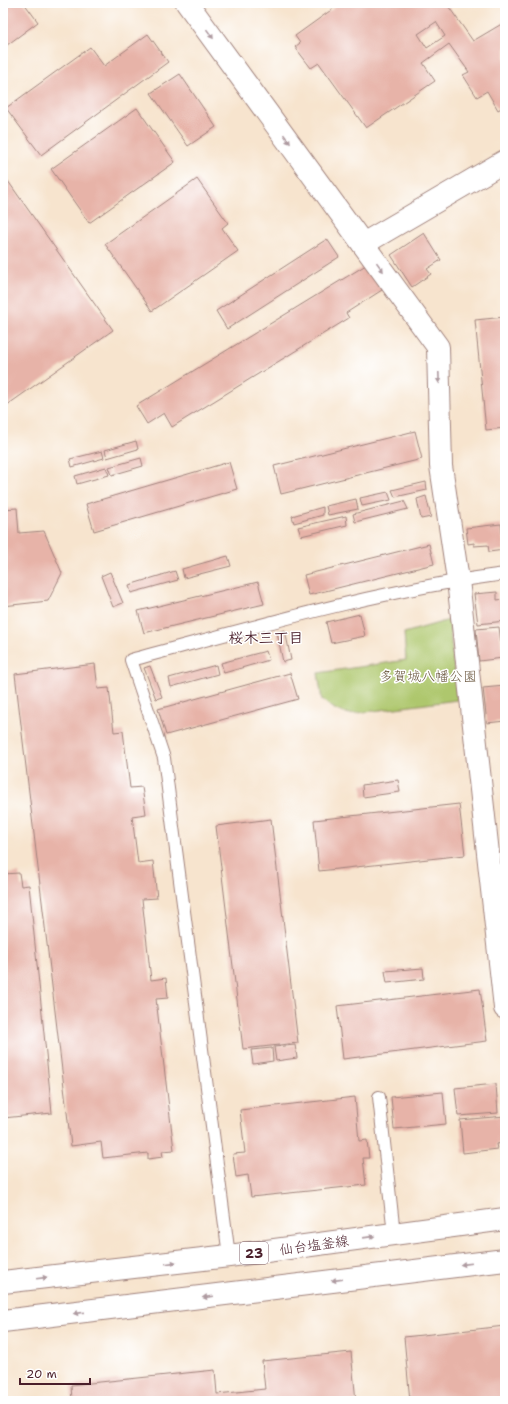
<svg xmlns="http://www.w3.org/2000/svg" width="508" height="1404" viewBox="0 0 508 1404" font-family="'Shantell Sans','Klee One',sans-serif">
<rect width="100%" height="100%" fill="#fff"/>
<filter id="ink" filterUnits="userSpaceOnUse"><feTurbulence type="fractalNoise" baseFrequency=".025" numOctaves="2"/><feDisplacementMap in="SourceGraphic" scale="8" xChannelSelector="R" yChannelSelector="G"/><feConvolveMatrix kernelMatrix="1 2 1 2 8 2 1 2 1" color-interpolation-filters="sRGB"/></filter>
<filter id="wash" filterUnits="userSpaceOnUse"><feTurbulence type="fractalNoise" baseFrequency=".012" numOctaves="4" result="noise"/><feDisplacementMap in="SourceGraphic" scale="16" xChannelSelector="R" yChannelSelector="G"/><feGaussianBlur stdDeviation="0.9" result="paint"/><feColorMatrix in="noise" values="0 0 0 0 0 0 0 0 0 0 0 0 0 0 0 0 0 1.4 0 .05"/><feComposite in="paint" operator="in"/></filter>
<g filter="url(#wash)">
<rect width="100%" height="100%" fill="#f7e4ce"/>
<path fill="#aec76d" stroke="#7c734c" d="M449 620 457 700 350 714 336 710 322 700 318 673 406 660 404 633Z"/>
<g id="blocks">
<g fill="#e7b3a8" fill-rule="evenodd">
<path d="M3 3H24L38 22 3 48Z"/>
<path d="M341 3H446L473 41 505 22V106L498 110 487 91 477 97 463 75 469 72 449 44 423 63 435 81 366 128 319 63 311 68 295 47 300 43 295 36ZM436 22 445 36 427 48 418 34Z"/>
<path d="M148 34 168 62 41 155 6 108 90 47 104 66Z"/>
<path d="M180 74 216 127 188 146 151 93Z"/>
<path d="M137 108 175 162 89 223 51 169Z"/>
<path d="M3 174 113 330 3 408Z"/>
<path d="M197 179 228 223 222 228 238 251 152 311 105 244Z"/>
<path d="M424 233 441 260 427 269 431 274 412 287 391 255Z"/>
<path d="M327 239 339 257 227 329 216 311Z"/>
<path d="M366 265 382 290 346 313 349 318 172 427 164 413 147 424 136 406Z"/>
<path d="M505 317V428L486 430 475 320Z"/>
<path d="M415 431 422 459 281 494 274 466Z"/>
<path d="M136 441 138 449 107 458 105 450Z"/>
<path d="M102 451 104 458 72 467 70 459Z"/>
<path d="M141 458 143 466 112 475 109 467Z"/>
<path d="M229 462 237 489 94 531 86 504Z"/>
<path d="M106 467 109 475 77 484 75 476Z"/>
<path d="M426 482 427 490 395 497 392 490Z"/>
<path d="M388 492 391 500 362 506 360 498Z"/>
<path d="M426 496 431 517 421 519 417 499Z"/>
<path d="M356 499 358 509 328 515 326 506Z"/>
<path d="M404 501 408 509 355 522 353 514Z"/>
<path d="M323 507V515L294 523 292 516Z"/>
<path d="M17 508 19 533 44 531 62 573 48 601 3 606V509Z"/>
<path d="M346 516 347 525 301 536 298 527Z"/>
<path d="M501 524 504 550 489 552 488 545 474 546V543L468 544 466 528Z"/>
<path d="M429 544 434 564 309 595 304 575Z"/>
<path d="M228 556 231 566 184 578 182 569Z"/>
<path d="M175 571 178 580 131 593 129 585Z"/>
<path d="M110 572 123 603 113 607 101 576Z"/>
<path d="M258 582 264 604 144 633 138 611Z"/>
<path d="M497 592V600L505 599V621L478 624 474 594Z"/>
<path d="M360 614 365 636 331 643 326 622Z"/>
<path d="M499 627 503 658 479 661 476 629Z"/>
<path d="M285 630 291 660 283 662 277 632Z"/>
<path d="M266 651 269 660 224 673 221 663Z"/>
<path d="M95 664 98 689 109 688 114 732 123 731 130 788 142 787 146 814 132 816 138 863 153 861 157 898 142 899 151 980 166 978 168 998 156 999 174 1150 162 1151 163 1157 148 1159V1153L103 1158 101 1142 71 1146 15 674Z"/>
<path d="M216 665 218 674 171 687 169 678Z"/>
<path d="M150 666 162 697 156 699 144 668Z"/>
<path d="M290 673 298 699 166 735 158 709Z"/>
<path d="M505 686V721L487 723 483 688Z"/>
<path d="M398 780 400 792 363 797 362 785Z"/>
<path d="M459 804 465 855 319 871 314 820Z"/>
<path d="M271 819 298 1043 243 1049 216 826Z"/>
<path d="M19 873 21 886 29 885 52 1113 3 1118V874Z"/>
<path d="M423 968 424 979 387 983 385 971Z"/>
<path d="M480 989 487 1041 343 1059 337 1006Z"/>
<path d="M295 1045 297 1058 276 1061 274 1047Z"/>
<path d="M272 1048 273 1061 253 1064 251 1050Z"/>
<path d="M496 1084 498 1113 458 1116 455 1088Z"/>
<path d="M443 1092 446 1124 394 1129 391 1097Z"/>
<path d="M355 1097 359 1141 367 1140 369 1158H363L366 1185 251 1197 248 1175 236 1177 233 1154 245 1153 240 1110Z"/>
<path d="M505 1116V1143L496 1144 497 1149 463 1153 460 1120Z"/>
<path d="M505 1326V1401H410L404 1337Z"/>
<path d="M351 1352 356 1401H72L71 1385 215 1370 217 1394 265 1389 262 1361Z"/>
</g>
</g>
</g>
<g filter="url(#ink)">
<use href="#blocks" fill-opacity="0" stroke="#a0827c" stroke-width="1"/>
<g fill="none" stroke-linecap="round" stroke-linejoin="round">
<g stroke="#a0827c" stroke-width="14">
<g id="service">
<path d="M379 1097 394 1234"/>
<path d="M229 1256 164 758 131 660C254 627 378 590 505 574"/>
</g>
</g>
<g stroke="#a0827c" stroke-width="24">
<path id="minor" d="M187 3 438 347 441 466 458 580 505 1008"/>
</g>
<g stroke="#a0827c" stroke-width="24">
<path id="tertiary" d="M363 244 505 161"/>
</g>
<g stroke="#a0827c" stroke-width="24">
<g id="primary">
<path d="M3 1282 229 1256 505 1219"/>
<path d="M3 1321 505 1260"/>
</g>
</g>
<use href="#service" stroke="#fff" stroke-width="12"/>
<use href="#minor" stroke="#fff" stroke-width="22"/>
<use href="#tertiary" stroke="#fff" stroke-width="22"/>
<use href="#primary" stroke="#fff" stroke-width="22"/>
</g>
<defs><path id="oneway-solid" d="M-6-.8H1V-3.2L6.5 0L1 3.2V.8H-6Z"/></defs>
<g fill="#ae9aa0">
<use href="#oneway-solid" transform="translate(210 34) rotate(54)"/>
<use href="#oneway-solid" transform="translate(287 139) rotate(54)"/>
<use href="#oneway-solid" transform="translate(380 267) rotate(54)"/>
<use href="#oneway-solid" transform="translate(439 378) rotate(88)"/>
<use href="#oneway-solid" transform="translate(369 1237) rotate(-8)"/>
<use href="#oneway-solid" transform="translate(171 1263) rotate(-7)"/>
<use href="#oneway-solid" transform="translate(466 1264) rotate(173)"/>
<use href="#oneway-solid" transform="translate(42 1278) rotate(-7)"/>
<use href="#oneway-solid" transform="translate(337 1280) rotate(173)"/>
<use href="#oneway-solid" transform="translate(208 1297) rotate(173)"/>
<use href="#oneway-solid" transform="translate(79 1313) rotate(173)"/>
</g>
</g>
<g text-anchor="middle" stroke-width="3" stroke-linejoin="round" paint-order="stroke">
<rect fill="#fff" stroke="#80626b" stroke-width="1" x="240" y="1242" width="28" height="22" rx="3"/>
<g font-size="13" font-weight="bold" fill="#4a1f2b">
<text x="254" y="1258">23</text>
</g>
<g font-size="14" fill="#6d5a42" stroke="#fff">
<text x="428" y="681">多賀城八幡公園</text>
</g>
<g font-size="14" fill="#4a1f2b" stroke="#fff">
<text transform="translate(314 1245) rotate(-8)" y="5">仙台塩釜線</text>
</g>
<g font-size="15" font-weight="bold" fill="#4a1f2b" stroke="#fff">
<text x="266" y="643">桜木三丁目</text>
</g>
</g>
<rect width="508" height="1404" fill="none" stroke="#fff" stroke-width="16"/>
<path d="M20 1378v6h70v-6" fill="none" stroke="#4a1f2b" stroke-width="2"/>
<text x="26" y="1378" font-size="12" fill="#4a1f2b" stroke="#ffffff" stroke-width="3" paint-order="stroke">20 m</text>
</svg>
